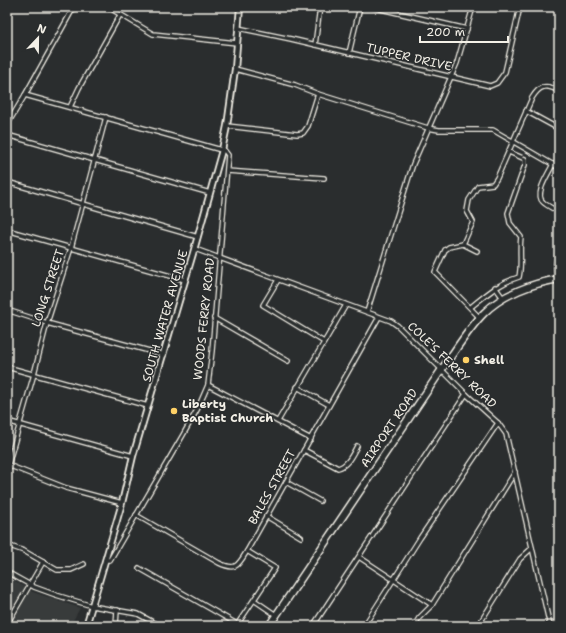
<svg xmlns="http://www.w3.org/2000/svg" width="566" height="633" viewBox="0 0 566 633" font-family="'Shantell Sans',sans-serif">
<rect width="100%" height="100%" fill="#2a2d2e"/>
<filter id="ink" filterUnits="userSpaceOnUse"><feTurbulence type="fractalNoise" baseFrequency=".025" numOctaves="2"/><feDisplacementMap in="SourceGraphic" scale="8" xChannelSelector="R" yChannelSelector="G"/><feConvolveMatrix kernelMatrix="1 2 1 2 8 2 1 2 1" color-interpolation-filters="sRGB"/></filter>
<g filter="url(#ink)">
<path fill="#373a3a" d="M7 576 33 592 80 608 70 626H7Z"/>
<g fill="none" stroke-linecap="round" stroke-linejoin="round">
<g stroke="#f4f1e8" stroke-width="6">
<g id="street">
<path d="M108 7 153 34 237 43"/>
<path d="M372 7 467 29"/>
<path d="M238 28 291 39 490 86 497 83 505 72 520 7"/>
<path d="M315 45 320 7"/>
<path d="M349 53 360 7"/>
<path d="M235 69 295 85 318 94 428 128 439 130H493L559 168"/>
<path d="M25 95 225 151 228 155 212 351 208 385 198 408 183 435 110 560H105"/>
<path d="M70 107 79 88 120 15"/>
<path d="M526 111 559 129"/>
<path d="M106 117 71 248 47 323 34 374 8 465 66 488 122 503"/>
<path d="M7 125 25 95 74 7"/>
<path d="M227 126 297 134 303 133 308 126 318 94"/>
<path d="M7 135 210 193"/>
<path d="M553 164C549 173 534 194 543 202 547 206 554 209 559 212"/>
<path d="M227 171 324 178"/>
<path d="M7 182 198 237"/>
<path d="M7 230 185 280"/>
<path d="M7 244 11 231"/>
<path d="M463 244 477 251"/>
<path d="M195 249 391 321 398 326 466 394 498 423 506 434 550 626"/>
<path d="M557 279 556 264 559 246"/>
<path d="M278 280 263 305 324 342"/>
<path d="M495 287 503 298"/>
<path d="M471 307C487 294 499 283 519 277 522 264 519 251 521 237L510 223 508 213 525 165V159L509 152"/>
<path d="M7 310 47 323 164 355"/>
<path d="M367 312 413 164 457 63 473 7"/>
<path d="M214 318 288 361"/>
<path d="M480 318 435 272 445 250 449 247 463 244 473 222 467 211 469 200 478 186 493 184 497 178 532 98C540 85 546 84 559 91"/>
<path d="M7 367 148 406"/>
<path d="M208 385 311 439"/>
<path d="M297 387 329 405"/>
<path d="M7 421 133 456"/>
<path d="M278 421 346 305"/>
<path d="M304 450 338 468C348 465 352 455 357 446"/>
<path d="M286 482 320 501"/>
<path d="M136 515 219 563C236 571 238 566 247 551L379 317"/>
<path d="M266 516 301 537"/>
<path d="M7 545 24 551 57 570H71L84 564"/>
<path d="M359 557 432 605"/>
<path d="M139 568 237 624"/>
<path d="M7 572 34 587 56 595 92 606 138 614 160 626"/>
<path d="M254 600 276 615"/>
<path d="M7 624 43 562"/>
<path d="M237 625 275 568 247 551"/>
<path d="M116 626 117 610"/>
<path d="M313 626 466 394"/>
<path d="M364 626 420 538 498 423"/>
<path d="M414 626 419 618 432 605 515 472"/>
<path d="M478 626 520 559 532 548"/>
</g>
</g>
<g stroke="#f4f1e8" stroke-width="8">
<path id="secondary" d="M86 626 122 503 133 456 194 250 222 150 227 126 235 69 240 7"/>
</g>
<g stroke="#f4f1e8" stroke-width="9">
<path id="highway" d="M269 626 442 369C456 350 468 329 484 313 503 294 533 283 559 279"/>
</g>
<use href="#street" stroke="#2a2d2e" stroke-width="3.5"/>
<use href="#secondary" stroke="#2a2d2e" stroke-width="4.5"/>
<use href="#highway" stroke="#2a2d2e" stroke-width="6"/>
</g>
</g>
<g fill="#ffd166" stroke="#2a2d2e" stroke-width="1.5">
<circle cx="466" cy="360" r="4"/>
<circle cx="174" cy="411" r="4"/>
</g>
<g text-anchor="middle" stroke-width="3" stroke-linejoin="round" paint-order="stroke">
<g font-size="12" fill="#f4f1e8" stroke="#2a2d2e">
<text transform="translate(409 57) rotate(13)" y="4">TUPPER DRIVE</text>
<text transform="translate(48 288) rotate(-72)" y="4">LONG STREET</text>
<text transform="translate(165 316) rotate(-74)" y="4">SOUTH WATER AVENUE</text>
<text transform="translate(204 319) rotate(-84)" y="4">WOODS FERRY ROAD</text>
<text transform="translate(452 365) rotate(44)" y="4">COLE'S FERRY ROAD</text>
<text transform="translate(389 428) rotate(-56)" y="4">AIRPORT ROAD</text>
<text transform="translate(272 487) rotate(-61)" y="4">BALES STREET</text>
</g>
<g font-size="12" font-weight="bold" fill="#f4f1e8" stroke="#2a2d2e" text-anchor="start">
<text x="474" y="364">Shell</text>
<text x="182" y="408">Liberty<tspan x="182" dy="14">Baptist Church</tspan></text>
</g>
</g>
<rect width="566" height="633" fill="none" stroke="#2a2d2e" stroke-width="24"/>
<rect x="12" y="12" width="542" height="609" fill="none" stroke="#f4f1e8" stroke-width="1.5" filter="url(#ink)"/>
<g transform="translate(38 38) rotate(22)" stroke="#2a2d2e" stroke-width="3" paint-order="stroke">
<path d="M0-3L7 15L0 10L-7 15Z" fill="#f4f1e8"/>
<text y="-6" font-size="11" font-weight="bold" text-anchor="middle" fill="#f4f1e8">N</text>
</g>
<path d="M420 36v6h88v-6" fill="none" stroke="#f4f1e8" stroke-width="2"/>
<text x="426" y="36" font-size="12" fill="#f4f1e8" stroke="#2a2d2e" stroke-width="3" paint-order="stroke">200 m</text>
</svg>
